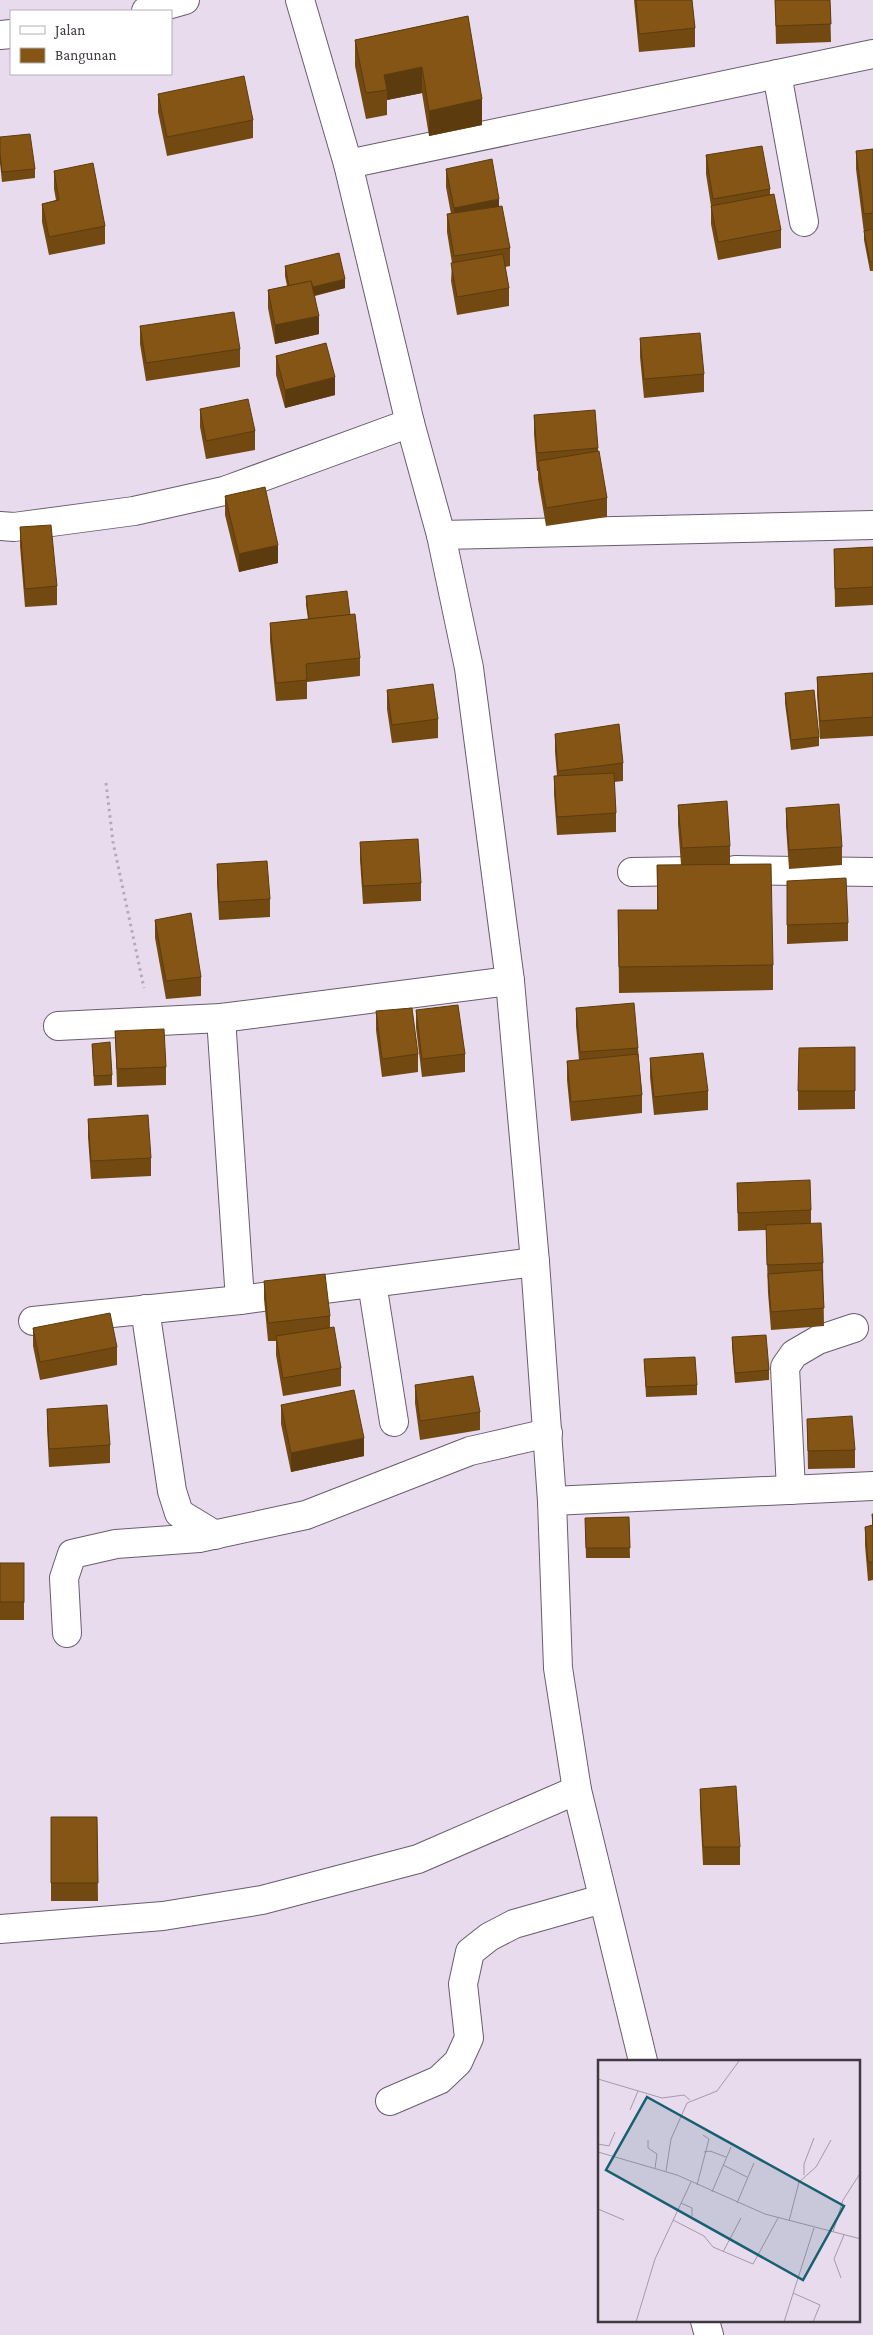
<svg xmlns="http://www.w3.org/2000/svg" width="873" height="2335" viewBox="0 0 873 2335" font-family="'Crimson Pro',serif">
<rect width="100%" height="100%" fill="#e9dbee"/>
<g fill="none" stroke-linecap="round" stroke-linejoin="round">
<g stroke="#695d6d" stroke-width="30">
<g id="minor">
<path d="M300 0 348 164 410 423 441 535 469 668 510 981 535 1262 552 1501 558 1668 577 1790 643 2061"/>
<path d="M146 11 185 0"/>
<path d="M0 35 11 34"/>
<path d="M777 74 804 222"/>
<path d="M348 164 873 54"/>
<path d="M0 526 14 527 134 511 224 491 410 423"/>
<path d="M441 535 873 525"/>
<path d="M735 870 873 872"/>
<path d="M632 872 694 871"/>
<path d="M221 1018 240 1300"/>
<path d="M58 1026 221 1018 510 981"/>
<path d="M372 1283 394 1422"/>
<path d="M145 1309 172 1491 179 1513 215 1535"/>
<path d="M33 1321 240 1300 535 1262"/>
<path d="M791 1490 785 1367 794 1354 818 1340 854 1328"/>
<path d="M552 1501 873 1486"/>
<path d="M67 1633 64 1578 72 1554 116 1544 199 1538 306 1515 470 1451 548 1433"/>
<path d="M0 1929 163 1916 262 1900 418 1859 577 1790"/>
<path d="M390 2101 439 2080 458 2062 469 2038 463 1984 470 1952 489 1937 514 1924 602 1899"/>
<path d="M705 2321 709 2335"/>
</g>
</g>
<path stroke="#b4a9b8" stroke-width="3" stroke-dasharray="2.5 4" stroke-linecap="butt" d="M106 783 113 842 144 988"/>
<use href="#minor" stroke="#fff" stroke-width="28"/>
</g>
<g fill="#724911">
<path d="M634 0H692L695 28V47L639 52Z"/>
<path d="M775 0H830L831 42 776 44Z"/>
<path d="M468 16 482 125 429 136 422 93 387 100V115L366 119 355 66V40Z"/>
<path d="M158 94 253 120V138L167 156 158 112Z"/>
<path d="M0 137 35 169V178L2 182 0 163Z"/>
<path d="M873 149V271H870L864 240V233L856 169V151Z"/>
<path d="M706 155 770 189V194L781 230V248L718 260 711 224V206L706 174Z"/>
<path d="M446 169 499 207 510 248V266L505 267 509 288V306L457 315 451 281 452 263 447 232V214H451L446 187Z"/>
<path d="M54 171 105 226V244L49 255 42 222V204L56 200 54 189Z"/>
<path d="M285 266 345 288 315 296 319 334 275 344 268 308V290L287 286 285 276Z"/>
<path d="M140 326 240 349V367L146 381 140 344Z"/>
<path d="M640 338 704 374V392L644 398 640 357Z"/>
<path d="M276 356 335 395 285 408 276 375Z"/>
<path d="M200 409 255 431V450L206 459 200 427Z"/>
<path d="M534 415 598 448V451L607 498V517L546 526 538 479V471H537L534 434Z"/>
<path d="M225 496 278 563 239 572 225 515Z"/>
<path d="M20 527 57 586V605L25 607 20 546Z"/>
<path d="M873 547V605L835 607 834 549Z"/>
<path d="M306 596 350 615 360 658V676L307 682V699L276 701 270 641V623L308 619 306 605Z"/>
<path d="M873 673V736L820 739 817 695V677Z"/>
<path d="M387 690 438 719V738L392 743 387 709Z"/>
<path d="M785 693 819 737V746L791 750 785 703Z"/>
<path d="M555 734 623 763V781L614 782 616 813V832L557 835 554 794V776H557L555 752Z"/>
<path d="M678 805 730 846V864L773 965V990L619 993 618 910H657V865H681L678 824Z"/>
<path d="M786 808 842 847V865L789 869 786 826Z"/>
<path d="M360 842 421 883V901L363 904 360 860Z"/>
<path d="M217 864 270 899V917L219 920 217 883Z"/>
<path d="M787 881 848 923V941L787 944Z"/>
<path d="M155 920 201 977V996L166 999 155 938Z"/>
<path d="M576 1008 638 1048 642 1095V1113L571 1121 567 1080V1061L579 1060 576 1026Z"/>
<path d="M416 1010 465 1054V1072L422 1077 416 1028Z"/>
<path d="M376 1011 418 1054V1072L382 1077 376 1030Z"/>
<path d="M115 1031 166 1067V1085L117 1087Z"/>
<path d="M92 1044 112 1075V1085L94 1086Z"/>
<path d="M855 1047V1109L798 1110V1091Z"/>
<path d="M650 1058 708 1091V1110L654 1115 650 1077Z"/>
<path d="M88 1119 151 1158V1176L91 1179 88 1137Z"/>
<path d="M737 1183 811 1210V1224L823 1263 824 1326 771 1330 768 1293 766 1230 738 1231Z"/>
<path d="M264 1281 330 1316V1327L341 1368V1386L283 1396 276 1355V1341H268L264 1299Z"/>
<path d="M33 1328 117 1347V1365L40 1380 33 1346Z"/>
<path d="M732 1337 769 1370V1380L735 1383 732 1347Z"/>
<path d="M644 1359 697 1385V1395L646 1397Z"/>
<path d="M415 1385 480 1412V1430L420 1440 415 1403Z"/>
<path d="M281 1405 364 1456 291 1472 281 1424Z"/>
<path d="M47 1409 110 1445V1463L49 1467 47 1427Z"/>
<path d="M807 1419 855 1450V1468L808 1469Z"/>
<path d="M872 1514H873V1580L868 1581 865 1545V1527L872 1525Z"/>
<path d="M629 1517 630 1558H586L585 1518Z"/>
<rect x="0" y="1563" width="24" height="57"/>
<path d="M700 1789 740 1847V1865H703L700 1807Z"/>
<path d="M51 1817H97L98 1901H51Z"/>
</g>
<g fill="#5c3c0e">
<path d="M422 67V93L387 100V90L384 75Z"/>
<path d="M482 99V125L429 136V111Z"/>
<path d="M499 199V217L454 227V208Z"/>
<path d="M345 279V288L291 301V292Z"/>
<path d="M319 316V334L275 344V325Z"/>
<path d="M335 377V395L285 408V390Z"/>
<path d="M278 545V563L239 572V554Z"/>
<path d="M364 1438V1456L291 1472V1453Z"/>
</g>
<g fill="#845514" stroke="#5c3c0e">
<path d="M636 0H692L695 28 639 34Z"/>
<path d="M775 0H830L831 24 776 26Z"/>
<path d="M468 16 482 99 429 111 422 67 384 75 387 90 366 93 355 40Z"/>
<path d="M244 76 253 120 167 137 158 94Z"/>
<path d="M30 134 35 169 2 172 0 153V137Z"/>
<path d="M762 146 770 189 713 199 706 155Z"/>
<path d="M873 149V213L864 214 856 151Z"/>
<path d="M492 159 499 199 454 208 446 169Z"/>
<path d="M93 163 105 226 49 237 42 204 59 200 54 171Z"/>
<path d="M774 194 781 230 718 242 711 206Z"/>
<path d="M502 206 510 248 454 256 447 214Z"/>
<path d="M873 229V261L870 262 864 231Z"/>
<path d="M339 253 345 279 313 287 311 281 289 286 285 266Z"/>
<path d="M503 254 509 288 457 297 451 263Z"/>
<path d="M311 281 319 316 275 325 268 290Z"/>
<path d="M234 312 240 349 146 363 140 326Z"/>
<path d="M700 333 704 374 644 379 640 338Z"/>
<path d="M326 343 335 377 285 390 276 356Z"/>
<path d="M248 399 255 431 206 441 200 409Z"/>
<path d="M595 410 598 448 537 453 534 415Z"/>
<path d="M599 451 607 498 546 508 538 461Z"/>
<path d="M265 487 278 545 239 554 225 496Z"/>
<path d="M51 525 57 586 25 589 20 527Z"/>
<path d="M873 547V587L835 589 834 549Z"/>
<path d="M347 591 350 615 309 619 306 596Z"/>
<path d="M355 614 360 658 306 664 307 680 276 683 270 623Z"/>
<path d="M873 673V717L820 721 817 677Z"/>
<path d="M433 684 438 719 392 725 387 690Z"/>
<path d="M814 690 819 737 791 740 785 693Z"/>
<path d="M619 724 623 763 558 771 555 734Z"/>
<path d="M614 773 616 813 557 817 554 776Z"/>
<path d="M727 801 730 846 682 848 678 805Z"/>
<path d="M839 804 842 847 789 850 786 808Z"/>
<path d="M418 839 421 883 363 886 360 842Z"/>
<path d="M267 861 270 899 219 902 217 864Z"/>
<path d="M771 864 773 965 619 967 618 910H658L657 865Z"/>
<path d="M846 878 848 923 787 925V881Z"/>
<path d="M191 913 201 977 166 981 155 920Z"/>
<path d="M634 1003 638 1048 580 1052 576 1008Z"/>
<path d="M458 1005 465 1054 422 1059 416 1010Z"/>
<path d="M412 1008 418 1054 382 1059 376 1011Z"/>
<path d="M164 1029 166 1067 117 1069 115 1031Z"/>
<path d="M110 1042 112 1075 94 1076 92 1044Z"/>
<path d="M855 1047V1091H798L799 1048Z"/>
<path d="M703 1053 708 1091 654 1097 650 1058Z"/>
<path d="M638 1054 642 1095 571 1102 567 1061Z"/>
<path d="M148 1115 151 1158 91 1161 88 1119Z"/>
<path d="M810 1180 811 1210 738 1213 737 1183Z"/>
<path d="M821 1223 823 1263 767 1265 766 1225Z"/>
<path d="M822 1270 824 1308 771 1312 768 1274Z"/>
<path d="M325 1274 330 1316 268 1323 264 1281Z"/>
<path d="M110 1313 117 1347 40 1362 33 1328Z"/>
<path d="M334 1327 341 1368 283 1378 276 1336Z"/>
<path d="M766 1335 769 1370 735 1373 732 1337Z"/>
<path d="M695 1357 697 1385 646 1387 644 1359Z"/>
<path d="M473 1376 480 1412 420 1421 415 1385Z"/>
<path d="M354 1390 364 1438 291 1453 281 1405Z"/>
<path d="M107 1405 110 1445 49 1449 47 1409Z"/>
<path d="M852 1416 855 1450 808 1451 807 1419Z"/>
<path d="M872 1514H873V1562H868L865 1527 873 1525Z"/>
<path d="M629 1517 630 1548H586L585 1518Z"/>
<rect x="0" y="1563" width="24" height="39"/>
<path d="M736 1786 740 1847H703L700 1789Z"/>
<path d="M51 1817H97L98 1883H51Z"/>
</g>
<g transform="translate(598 2060)">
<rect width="262" height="262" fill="#e9dbee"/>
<path fill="none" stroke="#a59aa8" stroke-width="1" d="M0 19 64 38 86 35 92 40M32 50 40 31M50 80V88L59 94 57 108M0 84 11 86 17 72M0 92 79 115 167 154 263 179M106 92 112 91 128 97M125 105 149 117M68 111 73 79 89 43 119 31 141 1M206 115V104L216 78M99 125 111 79 105 75M114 132 133 87M83 143 94 148V156M139 143 156 103M0 149 26 160M75 160 106 176 115 187 155 204 180 158M191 161 201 122 218 107 233 80M235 172 245 140 263 112M125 192 143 158M243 218 236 199 246 175M195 233 222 245 215 262M38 262 57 199 93 122M186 262 216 168"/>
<path fill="#17606f" fill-opacity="0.15" stroke="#17606f" stroke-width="2.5" d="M49 37 246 146 205 220 8 110Z"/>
<rect width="262" height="262" fill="none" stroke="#3f3940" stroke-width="2.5"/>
</g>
<rect x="10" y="10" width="162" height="65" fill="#ffffff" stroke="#b2b0b3"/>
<rect x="20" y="26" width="25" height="8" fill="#ffffff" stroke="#b2b0b3"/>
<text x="55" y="35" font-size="15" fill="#3f3940">Jalan</text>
<rect x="20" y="48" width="25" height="15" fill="#845514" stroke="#b2b0b3"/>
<text x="55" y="60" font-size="15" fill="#3f3940">Bangunan</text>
</svg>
